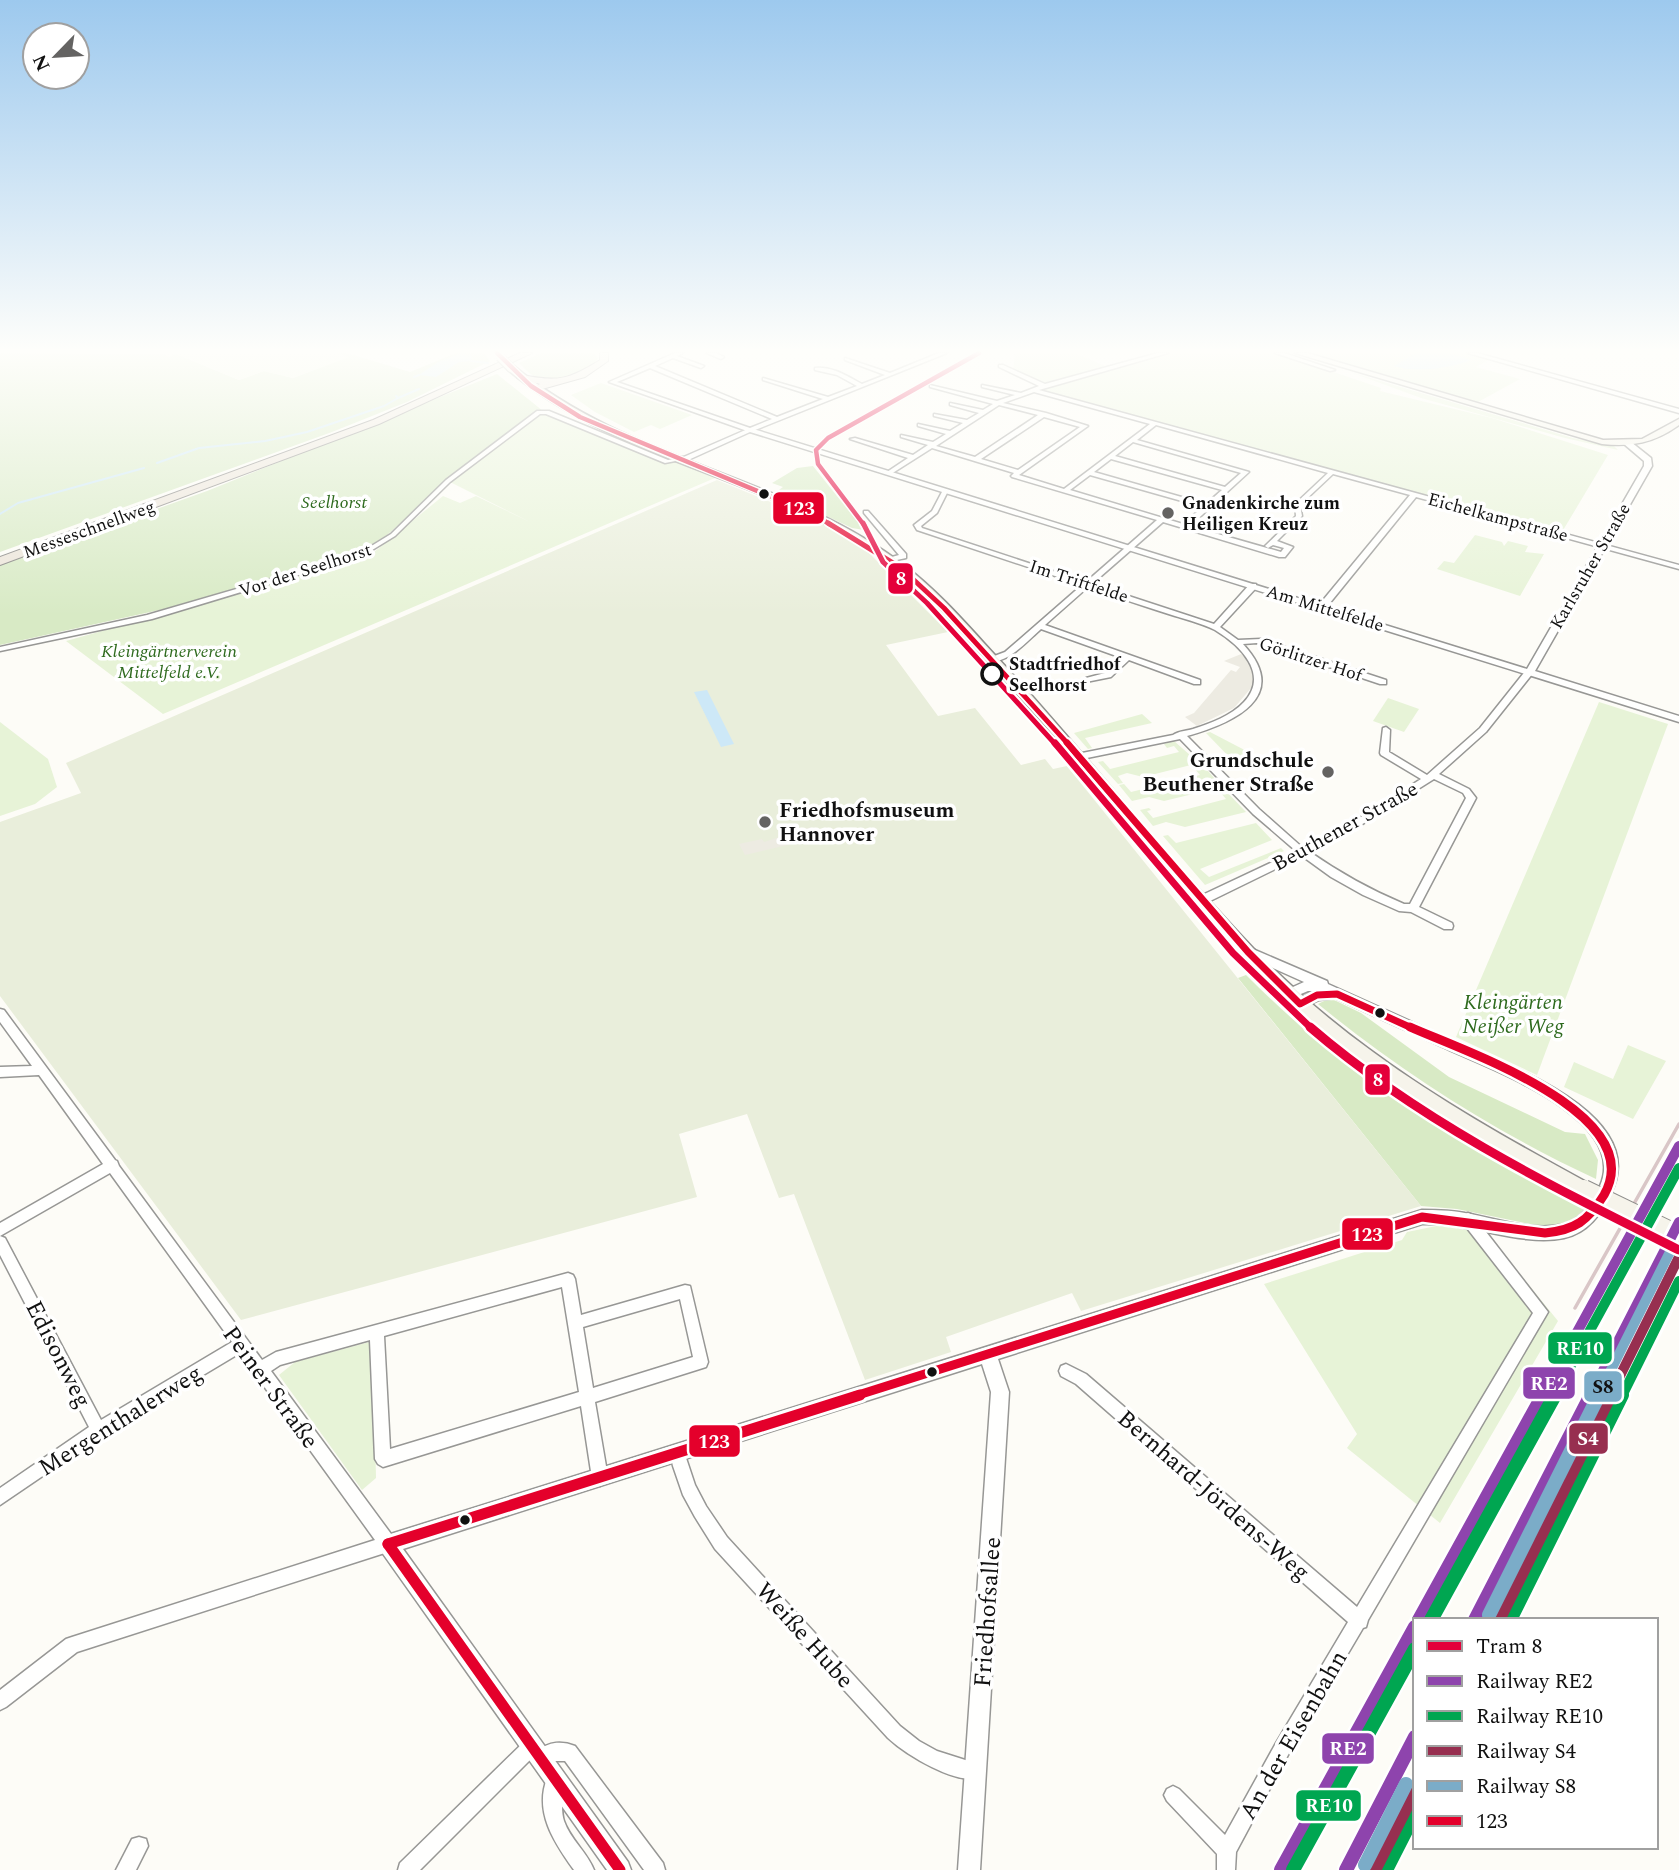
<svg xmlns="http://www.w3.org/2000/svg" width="1679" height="1870" viewBox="0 0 1679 1870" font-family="Spectral,serif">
<rect width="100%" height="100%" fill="#fdfcf7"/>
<g fill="#e7f3d7">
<path d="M1015 353H1075L1110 368 1044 386 1013 371Z"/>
<path d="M1175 353H1277L1381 388 1380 391 1492 418 1608 455 1562 532 1041 390Z"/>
<path d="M1298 353H1470L1490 359 1476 367 1520 379 1478 402Z"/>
<path d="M1350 372 1573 438 1614 446 1618 450 1565 438 1421 398Z"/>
<path d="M601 383 692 415 660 429 651 425 634 432 595 412 571 395Z"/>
<path d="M547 412 667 462 683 459 722 475 163 714 66 641 368 557 443 496 460 503 476 496 530 522 448 481 533 415Z"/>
<path d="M1475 535 1502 542 1504 546 1508 541 1528 546 1525 552 1544 554 1520 596 1437 569 1444 561 1454 563Z"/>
<path d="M1388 698 1419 709 1404 732 1373 721Z"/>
<path d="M1599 702 1668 724 1537 1075 1456 1037Z"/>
<path d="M1142 714 1152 723 1085 738 1092 748 1088 749 1074 733Z"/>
<path d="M0 722 48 759 57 787 35 804 0 816Z"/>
<path d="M1210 732 1258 757 1238 766 1206 733Z"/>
<path d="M1174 741 1199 763 1143 777 1127 773 1118 776 1123 783 1118 784 1098 762 1103 761 1110 769 1179 752 1174 746 1167 748 1164 744Z"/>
<path d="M1199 768 1208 771 1222 787 1164 801 1149 797 1132 801 1119 785 1124 784 1131 792 1200 775 1195 769Z"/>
<path d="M1224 789 1246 812 1185 827 1166 822 1153 826 1140 810 1149 808 1151 810 1147 811 1153 818 1226 799 1220 792 1213 791Z"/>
<path d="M1256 823 1272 840 1200 869 1209 877 1281 848 1284 851 1205 885 1163 836 1168 835 1176 843Z"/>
<path d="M1628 1045 1666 1061 1633 1119 1564 1087 1574 1062 1613 1079Z"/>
<path d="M1451 1223 1481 1226 1558 1321 1440 1523 1347 1448 1357 1434 1264 1284 1402 1240 1407 1232Z"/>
<path d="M373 1341 376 1478 362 1490 279 1375 295 1362Z"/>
</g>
<g fill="#d8eac5">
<path d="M0 353 176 354 239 380 264 371 293 378 347 357 336 353H347L410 372 456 353H484L490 361 407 402 332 432 0 552Z"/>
<path d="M541 353H594L598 358C590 372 558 384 542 380 533 378 525 369 519 363Z"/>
<path d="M497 374 543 411 449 481 387 535 358 553 164 609 0 645V565L207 491Z"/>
<path d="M813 466 864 530 852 528 776 492 783 487 772 483 797 468Z"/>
<path d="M1246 975C1311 1040 1383 1096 1463 1142 1503 1164 1546 1183 1586 1207L1569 1224 1549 1228 1457 1209 1421 1206 1238 978Z"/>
<path d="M1330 998 1361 1013 1449 1077 1565 1132 1585 1134 1598 1160 1596 1179C1495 1132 1404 1074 1318 1004Z"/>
</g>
<path fill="#e9eedb" d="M717 480 822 523 866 550 948 632 886 645 938 716 975 708 1021 765 1045 759 1053 769 1067 766 1421 1206 1081 1311 1072 1293 946 1337 951 1352 865 1380 794 1194 779 1198 747 1114 679 1134 697 1197 241 1320 0 996V822L81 793 66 763Z"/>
<path fill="#f0f6e1" d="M161 353H336L349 357 293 378 264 371 239 380 177 354 169 357Z"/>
<g fill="#edebe2">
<path d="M1246 652 1255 678 1251 688 1234 708 1197 726 1185 717 1194 713 1231 670 1236 672 1240 667 1224 661Z"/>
<path d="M811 827 817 838 745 855 739 844 762 839 764 842Z"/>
</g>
<g fill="#cde8f7">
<path d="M462 353 472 356 471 361 459 362 436 377 419 375 438 362Z"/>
<path d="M1416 353H1449L1471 360C1454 367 1416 374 1394 366Z"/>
<path d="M707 690 734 744 721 747 694 692Z"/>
</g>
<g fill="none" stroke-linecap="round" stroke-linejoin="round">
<g stroke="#cde8f7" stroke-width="2">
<path d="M471 361 488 363"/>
<path d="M414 377 419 375"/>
<path d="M398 398 419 389"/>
<path d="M157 463 199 448 265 441 307 432 384 406 398 398 396 396"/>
<path d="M0 514 18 503 144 468"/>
</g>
<g stroke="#979795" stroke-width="3">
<g id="minor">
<path d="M675 353H683L677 356 704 366 701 368 673 358 655 366 777 417 823 399 763 380V378L828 397 857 386 837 375 815 370V368C832 366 847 376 862 384L885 375 845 360V358L890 373 939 353H947L750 432 609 382ZM650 368 772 419 750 428 617 382Z"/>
<path d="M707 353H716L724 357 721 359Z"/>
<path d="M1158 353H1168L1039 390 1679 565V569L1416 497 1325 609H1319V605L1410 495 1333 474 1300 505 1302 516 1277 541 1293 547 1285 557H1279L1163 522 1092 584 1214 624 1250 584H1256V588L1220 627 1238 640 1261 639 1386 680V684H1380L1257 643 1243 644C1292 697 1233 723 1187 736L1259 809 1303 848 1339 831 1421 779 1381 755 1380 753 1383 728 1386 727 1390 730 1389 752 1427 775 1480 728 1527 669H1533V673L1486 732 1439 774 1469 789 1476 798 1419 907 1452 923 1453 926 1452 929H1444L1411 912 1399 911 1363 895 1331 877 1302 856 1206 903H1198L1197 900 1198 897 1296 851 1253 814 1180 739 1082 759 1078 756 1082 753 1173 735C1179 731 1186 731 1193 729 1211 723 1231 716 1244 702 1270 674 1240 645 1215 630 1203 624 1188 620 1175 616 1146 607 1117 597 1088 587L1045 625 1200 680V684H1194L1129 660 1111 677 1086 682V678L1105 673 1122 658 1041 629C1026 642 1010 662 989 662V658L1005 652 1082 585 917 530 914 525 932 511 943 490H947L948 491 937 513 921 526 922 528 1086 582 1157 520 1012 477 1011 476 1014 473 932 448 891 474H887V472L908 458 850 439 855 438 913 455 928 445 901 437V435L933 442 946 434 918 426V424L950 431 963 423 934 416V414L967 420 979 413 950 405V403L983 410 993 404 930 387V385L997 401 1015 395 982 387V385L1021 393 1039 386 999 367V365H1003L1045 384ZM1034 392 1150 424 1064 489 1019 475 1088 426 1046 413 1003 403ZM999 405 1038 415 975 457 936 446ZM1044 417 1080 427 1018 470 981 459ZM1156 425 1328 473 1295 504 1296 516 1265 546 1268 548 1273 545 1284 548 1281 552 1190 526 1249 472 1137 440ZM1133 442 1241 473 1225 487 1115 456ZM1111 459 1222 490 1206 504 1094 472ZM1090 475 1203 507 1183 524 1070 490ZM1434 779 1463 793 1466 798 1410 904H1404C1371 890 1340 873 1310 852L1345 835Z"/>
<path d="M1275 353H1284L1335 370 1330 371Z"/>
<path d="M1468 353H1477L1679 409V413Z"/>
<path d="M537 411H549L668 460 683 457 686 459 665 463 546 414H540L450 482 395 536 364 555 152 619 0 651V647L147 615 360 553 391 534 446 480Z"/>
<path d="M864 511H868L906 554V558L888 562V558L899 555 864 513Z"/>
<path d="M0 1009 4 1010 115 1160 117 1161 119 1166 262 1360 276 1352 568 1273 573 1275 575 1279 581 1315 685 1285 690 1286 708 1362 706 1367 595 1402 608 1478 605 1483 600 1486 595 1483 592 1478 581 1406 383 1467 378 1464 375 1459 370 1340 280 1365 271 1371 394 1538 396 1544 394 1550 77 1652 6 1707 0 1710V1690L66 1639 72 1637 375 1540 258 1378 254 1376 252 1370 240 1353 103 1435 0 1505V1488L89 1427 0 1255V1236L5 1238 101 1420 232 1342 110 1173 0 1236V1223L103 1164 39 1075 0 1077V1067L32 1066 0 1022ZM562 1287 579 1392 390 1449 384 1336ZM680 1299 693 1357 593 1388 583 1327Z"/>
<path d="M1468 1213 1473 1215 1548 1312 1368 1620 1366 1627 1363 1628 1288 1755 1236 1852 1235 1870H1217V1854L1167 1801 1164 1795 1167 1789 1173 1786 1179 1789 1225 1835 1276 1743 1348 1622 1076 1384 1061 1376 1059 1371 1061 1366 1066 1364 1086 1374 1357 1607 1533 1313 1463 1223 1461 1219 1463 1215Z"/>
<path d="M678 1446 683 1449 695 1485 706 1506 727 1537 900 1726 919 1741 937 1751 981 1765 984 1771 981 1777C958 1787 905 1754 888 1738L715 1549 695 1517 683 1495 673 1466 670 1454 673 1449Z"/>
<path d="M532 1737 538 1740 541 1746 539 1751C548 1741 563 1741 575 1746L663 1863 665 1870H644L565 1761H554L548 1767 542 1770 536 1767 533 1761 535 1755 420 1870H398L400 1863 526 1740Z"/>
<path d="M554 1773 560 1776C566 1789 559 1806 564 1821 570 1839 587 1852 594 1870H574C554 1842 533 1811 548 1776Z"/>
<path d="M139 1837 146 1839 148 1846 136 1870H116L132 1839Z"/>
</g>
</g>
<g stroke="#979795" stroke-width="3">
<g id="tertiary">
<path d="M750 428 1527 669 1644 466V461L1624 444 1631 442 1651 458 1652 466 1535 671 1679 716V722L750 432 686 461 679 459Z"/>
<path d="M1248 947 1327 981 1328 984C1370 1003 1412 1022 1454 1041 1505 1064 1651 1114 1611 1193 1601 1214 1588 1233 1564 1238 1522 1247 1468 1222 1422 1224L998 1359 1009 1392 980 1870H958L991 1392 982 1364 403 1549 628 1862 631 1870H607L381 1551 379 1544 381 1537 1422 1210C1436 1210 1450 1210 1465 1213 1495 1218 1533 1232 1565 1224 1581 1220 1593 1201 1600 1186 1630 1119 1490 1069 1447 1049 1409 1032 1372 1015 1335 998L1319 1000 1300 1009 1295 1007 1294 1004 1295 1001 1315 991H1308L1289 999 1284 997 1283 994 1284 991 1304 982 1244 955 1242 952 1244 949Z"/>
</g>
</g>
<g stroke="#8e8d8b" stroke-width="3">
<g id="secondary">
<path d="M1295 353H1307L1603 440 1642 439 1679 419V425C1654 443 1632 447 1602 444Z"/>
<path d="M508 366H514C628 462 787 475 905 566 943 595 974 633 1007 668 1091 760 1167 858 1253 948 1349 1049 1468 1118 1590 1184L1593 1189 1590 1194 1584 1196 1578 1194C1456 1128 1338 1058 1243 956 1158 865 1083 766 1000 674 968 639 936 600 899 570 782 478 622 466 508 370Z"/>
</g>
</g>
<g stroke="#858482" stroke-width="2">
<g id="trunk">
<path d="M520 353H532L379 424 0 565V557L373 420Z"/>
<path d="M600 353H608V361L585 377 535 391 530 388 540 384 517 378 522 375C558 382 568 380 600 360Z"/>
</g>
</g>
<use href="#minor" fill="#fffffe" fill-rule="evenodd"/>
<use href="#tertiary" fill="#fffffe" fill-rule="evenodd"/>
<use href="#secondary" fill="#f6f4eb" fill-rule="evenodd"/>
<use href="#trunk" fill="#ece5da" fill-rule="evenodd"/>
<g stroke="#d9c6c7" stroke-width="3.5">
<path d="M1575 1308 1679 1124"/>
<path d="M1556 1396 1679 1170"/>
</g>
<g stroke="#d9c6c7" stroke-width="4.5">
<path d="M1434 1620 1557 1395"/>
<path d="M1298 1870 1415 1655"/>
</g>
<g stroke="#8e8d8b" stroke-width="10" stroke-linecap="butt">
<path id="secondary-bridge-far1" d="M500 357 511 368"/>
</g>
<g stroke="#8e8d8b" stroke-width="20" stroke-linecap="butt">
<path id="secondary-bridge" d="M1584 1189 1679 1235"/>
</g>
<use href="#secondary-bridge-far1" stroke="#f6f4eb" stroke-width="8"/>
<use href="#secondary-bridge" stroke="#f6f4eb" stroke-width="18"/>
<g stroke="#fff" stroke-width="7">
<path id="bus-1-far4" d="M497 353 531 386 580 417 815 515 831 525"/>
</g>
<g stroke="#fff" stroke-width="9">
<path id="bus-1-far3" d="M828 523 901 568 944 608 1069 745"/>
</g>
<g stroke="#fff" stroke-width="12">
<path id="bus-1-far2" d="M1067 743 1248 952 1300 1004 1317 995 1337 994 1414 1029"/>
</g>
<g stroke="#fff" stroke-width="14">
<path id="bus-1-far1" d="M855 1396 1422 1217 1545 1233C1575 1230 1588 1221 1604 1195 1651 1113 1461 1050 1410 1027"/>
</g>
<g stroke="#fff" stroke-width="17">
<g id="bus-1">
<path d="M388 1544 860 1395"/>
<path d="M388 1544 620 1870"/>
</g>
</g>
<use href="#bus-1-far4" stroke="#e4002b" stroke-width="4.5"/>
<use href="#bus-1-far3" stroke="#e4002b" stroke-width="5"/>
<use href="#bus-1-far2" stroke="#e4002b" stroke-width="7"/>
<use href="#bus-1-far1" stroke="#e4002b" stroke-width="9"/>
<use href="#bus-1" stroke="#e4002b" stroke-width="11"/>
<g stroke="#fff" stroke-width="16">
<g id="rail-1-far1">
<path d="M1542 1396 1679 1146"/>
<path d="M1590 1396 1679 1222"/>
</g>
</g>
<g stroke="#fff" stroke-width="19">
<g id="rail-1">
<path d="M1419 1620 1543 1395"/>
<path d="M1475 1620 1591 1395"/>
<path d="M1281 1870 1415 1627"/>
<path d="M1346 1870 1415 1737"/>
</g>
</g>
<g stroke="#fff" stroke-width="16">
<g id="rail-2-far1">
<path d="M1554 1396 1679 1168"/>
<path d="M1622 1396 1679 1281"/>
</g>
</g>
<g stroke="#fff" stroke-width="19">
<g id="rail-2">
<path d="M1431 1620 1555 1395"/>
<path d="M1510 1620 1622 1395"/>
<path d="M1293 1870 1415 1649"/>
<path d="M1386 1870 1415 1813"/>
</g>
</g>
<g stroke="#fff" stroke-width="16">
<path id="rail-3-far1" d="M1610 1396 1679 1257"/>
</g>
<g stroke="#fff" stroke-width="19">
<g id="rail-3">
<path d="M1498 1620 1610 1395"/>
<path d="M1374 1870 1415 1789"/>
</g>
</g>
<g stroke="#fff" stroke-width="16">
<path id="rail-4-far1" d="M1598 1396 1670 1252"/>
</g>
<g stroke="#fff" stroke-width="19">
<g id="rail-4">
<path d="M1489 1615 1599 1395"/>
<path d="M1365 1865 1406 1784"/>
</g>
</g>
<use href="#rail-1-far1" stroke="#8e44ad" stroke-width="10"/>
<use href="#rail-1" stroke="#8e44ad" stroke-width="14"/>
<use href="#rail-2-far1" stroke="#00a651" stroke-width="10"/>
<use href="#rail-2" stroke="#00a651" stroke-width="14"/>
<use href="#rail-3-far1" stroke="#972f50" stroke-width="10"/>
<use href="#rail-3" stroke="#972f50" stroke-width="14"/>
<use href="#rail-4-far1" stroke="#7bacc8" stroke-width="10"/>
<use href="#rail-4" stroke="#7bacc8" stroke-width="14"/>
<g stroke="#fff" stroke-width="7">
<path id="tram-1-far3" d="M864 525 818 464 816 450 828 438 979 353"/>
</g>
<g stroke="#fff" stroke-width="9">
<path id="tram-1-far2" d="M863 523 883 562 927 603 1056 745"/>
</g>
<g stroke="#fff" stroke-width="12">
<path id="tram-1-far1" d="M1055 743 1233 953 1312 1029"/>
</g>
<g stroke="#fff" stroke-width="14">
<path id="tram-1" d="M1310 1027C1419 1121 1551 1186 1679 1250"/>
</g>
<use href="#tram-1-far3" stroke="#e4003a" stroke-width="4.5"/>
<use href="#tram-1-far2" stroke="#e4003a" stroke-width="5"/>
<use href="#tram-1-far1" stroke="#e4003a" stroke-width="7"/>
<use href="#tram-1" stroke="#e4003a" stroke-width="9"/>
</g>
<linearGradient id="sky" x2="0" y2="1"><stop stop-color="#9dc9ee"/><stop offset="0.57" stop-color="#fefefb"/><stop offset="1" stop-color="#fefefb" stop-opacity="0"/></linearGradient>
<rect width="1679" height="615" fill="url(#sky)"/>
<g fill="#111" stroke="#fff" stroke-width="2.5">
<circle cx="764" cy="494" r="6"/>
<circle cx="1380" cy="1013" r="6"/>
<circle cx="932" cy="1372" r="6"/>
<circle cx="465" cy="1520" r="6"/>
</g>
<g fill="#646362" stroke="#fff" stroke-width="2.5">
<circle cx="1168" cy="513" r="7"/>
<circle cx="1328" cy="772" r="7"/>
<circle cx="765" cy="822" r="7"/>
</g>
<circle fill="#fff" stroke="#111" stroke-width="3.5" cx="992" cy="674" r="10"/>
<g text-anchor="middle" stroke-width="7" stroke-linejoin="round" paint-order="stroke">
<g font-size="18" font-style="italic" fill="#2f6b1f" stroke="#fff">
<text x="334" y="508">Seelhorst</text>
<text x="169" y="657">Kleingärtnerverein<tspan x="169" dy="21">Mittelfeld e.V.</tspan></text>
</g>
<g font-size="18" font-weight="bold" fill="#111" stroke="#fff" text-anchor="start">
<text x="1182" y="509">Gnadenkirche zum<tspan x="1182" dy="21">Heiligen Kreuz</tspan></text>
</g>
<g font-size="18" fill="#111" stroke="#fff">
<text transform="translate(1498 517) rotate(15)" y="6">Eichelkampstraße</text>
<text transform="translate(89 529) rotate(-20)" y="6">Messeschnellweg</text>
<text transform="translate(1590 566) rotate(-60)" y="6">Karlsruher Straße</text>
<text transform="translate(305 570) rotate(-18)" y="6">Vor der Seelhorst</text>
<text transform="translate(1079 581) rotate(18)" y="6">Im Triftfelde</text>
<text transform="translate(1325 608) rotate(17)" y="6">Am Mittelfelde</text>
<text transform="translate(1311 659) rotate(18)" y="6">Görlitzer Hof</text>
</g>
<g font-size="18" font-weight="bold" fill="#111" stroke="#fff" text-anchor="start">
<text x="1009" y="670">Stadtfriedhof<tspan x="1009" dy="21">Seelhorst</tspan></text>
</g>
<g font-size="21" font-weight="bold" fill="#111" stroke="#fff" text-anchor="end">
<text x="1314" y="767">Grundschule<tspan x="1314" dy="24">Beuthener Straße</tspan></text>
<text x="779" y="817" text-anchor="start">Friedhofsmuseum<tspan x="779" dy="24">Hannover</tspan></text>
</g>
<g font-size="21" fill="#111" stroke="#fff">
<text transform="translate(1345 826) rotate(-29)" y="7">Beuthener Straße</text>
</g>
<g font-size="21" font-style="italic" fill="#2f6b1f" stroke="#fff">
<text x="1513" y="1009">Kleingärten<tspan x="1513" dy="24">Neißer Weg</tspan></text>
</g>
<g font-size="24" fill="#111" stroke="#fff">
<text transform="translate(59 1354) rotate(63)" y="8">Edisonweg</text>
<text transform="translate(271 1387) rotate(54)" y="8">Peiner Straße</text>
<text transform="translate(120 1420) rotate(-32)" y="8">Mergenthalerweg</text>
<text transform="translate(1214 1495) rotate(41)" y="8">Bernhard-Jördens-Weg</text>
<text transform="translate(987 1612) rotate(-86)" y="8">Friedhofsallee</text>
<text transform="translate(805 1635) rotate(48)" y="8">Weiße Hube</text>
<text transform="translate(1293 1735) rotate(-60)" y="8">An der Eisenbahn</text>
</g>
</g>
<g stroke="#fff" stroke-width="2.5">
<rect x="772" y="491" width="53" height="34" rx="7" fill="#e4002b"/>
<rect x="887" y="562" width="27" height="33" rx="7" fill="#e4003a"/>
<rect x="1364" y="1063" width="27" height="33" rx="7" fill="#e4003a"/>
<rect x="1341" y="1217" width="53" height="34" rx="7" fill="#e4002b"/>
<rect x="1547" y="1331" width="66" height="34" rx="7" fill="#00a651"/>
<rect x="1522" y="1366" width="54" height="34" rx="7" fill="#8e44ad"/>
<rect x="1583" y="1370" width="40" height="33" rx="7" fill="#7bacc8"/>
<rect x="1568" y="1422" width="41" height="33" rx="7" fill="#972f50"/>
<rect x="688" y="1424" width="53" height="34" rx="7" fill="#e4002b"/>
<rect x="1321" y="1732" width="54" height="33" rx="7" fill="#8e44ad"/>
<rect x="1295" y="1789" width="67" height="33" rx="7" fill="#00a651"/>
</g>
<g font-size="19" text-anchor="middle" font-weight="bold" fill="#fff">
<text x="799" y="515">123</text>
<text x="901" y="585">8</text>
<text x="1378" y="1086">8</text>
<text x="1367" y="1241">123</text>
<text x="1580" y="1355">RE10</text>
<text x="1549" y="1390">RE2</text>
<text x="1588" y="1445">S4</text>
<text x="714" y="1448">123</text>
<text x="1348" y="1755">RE2</text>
<text x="1329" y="1812">RE10</text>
</g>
<g font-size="19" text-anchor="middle" font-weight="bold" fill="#111">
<text x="1603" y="1393">S8</text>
</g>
<rect x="1413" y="1618" width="245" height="231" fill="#ffffff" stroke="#a0a0a0" stroke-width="2"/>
<rect x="1427" y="1641" width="35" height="10" fill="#e4003a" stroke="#a0a0a0" stroke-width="2"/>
<text x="1476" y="1653" font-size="21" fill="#111111">Tram 8</text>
<rect x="1427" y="1676" width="35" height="10" fill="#8e44ad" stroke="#a0a0a0" stroke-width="2"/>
<text x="1476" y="1688" font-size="21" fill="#111111">Railway RE2</text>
<rect x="1427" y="1711" width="35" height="10" fill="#00a651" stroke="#a0a0a0" stroke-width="2"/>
<text x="1476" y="1723" font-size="21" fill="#111111">Railway RE10</text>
<rect x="1427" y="1746" width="35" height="10" fill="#972f50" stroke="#a0a0a0" stroke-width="2"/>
<text x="1476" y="1758" font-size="21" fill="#111111">Railway S4</text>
<rect x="1427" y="1781" width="35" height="10" fill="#7bacc8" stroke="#a0a0a0" stroke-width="2"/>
<text x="1476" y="1793" font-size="21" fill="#111111">Railway S8</text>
<rect x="1427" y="1816" width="35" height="10" fill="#e4002b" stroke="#a0a0a0" stroke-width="2"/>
<text x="1476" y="1828" font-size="21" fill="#111111">123</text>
<g transform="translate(56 56) rotate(245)"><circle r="33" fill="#ffffff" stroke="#a0a0a0" stroke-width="2"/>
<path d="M0-5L12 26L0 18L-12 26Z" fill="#646362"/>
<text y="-10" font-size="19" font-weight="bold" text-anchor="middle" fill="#111111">N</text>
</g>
</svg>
